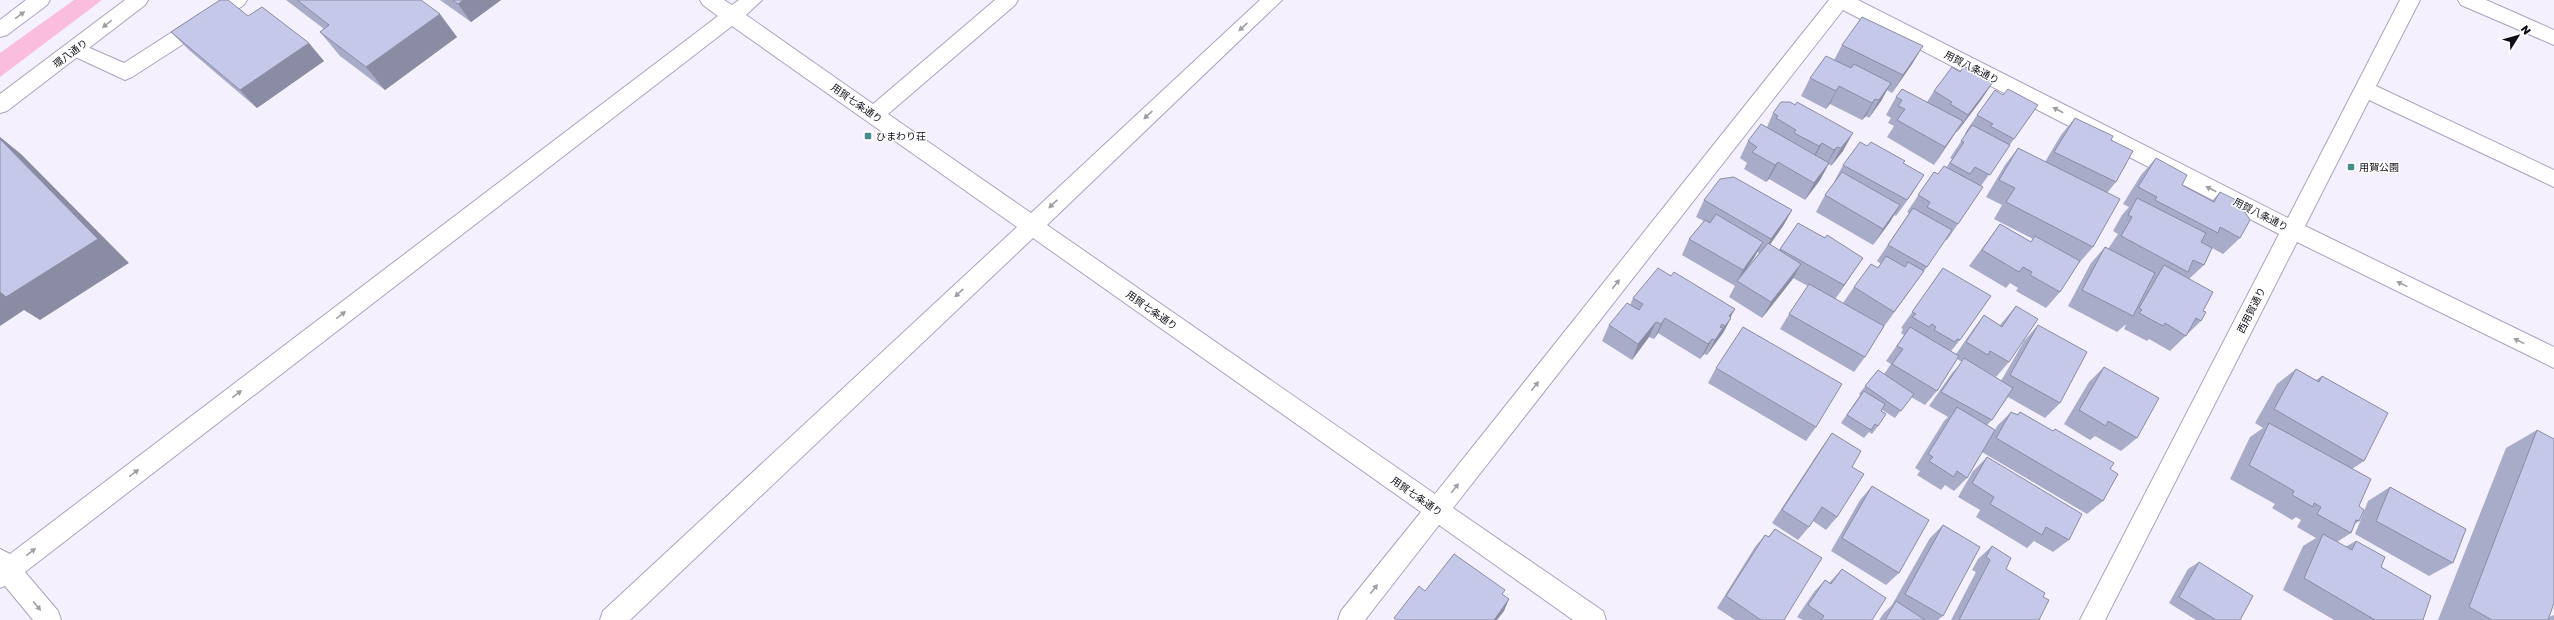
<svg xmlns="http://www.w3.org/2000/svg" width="2554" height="620" viewBox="0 0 2554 620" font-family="'Golos Text','Noto Sans JP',sans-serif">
<rect width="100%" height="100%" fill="#f5f0fd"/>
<path fill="#fabdde" d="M74 0H102L0 77V53Z"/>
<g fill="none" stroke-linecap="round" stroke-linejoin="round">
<g stroke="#ada1c1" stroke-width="2">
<g id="minor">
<path d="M222 0H247L244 5 132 77 125 80 69 54 66 49 69 44 76 42 124 63Z"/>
<path d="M700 0H724L732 5 739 0H762L746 15 873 104 995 0H1018L1015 5 888 114 1031 213 1260 0H1282L1047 225 1435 494 1829 0H1858L2288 218 2400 0H2420L2376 86 2554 170V187L2369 100 2305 226 2554 347V368L2297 242 2105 620H2080L2279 234 1843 10 1453 508 1603 611 1606 620H1573L1439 525 1365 620H1338L1341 611 1421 512 1033 238 630 620H600L603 611 1017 227 732 26 25 572 58 611 61 620H33L5 586 0 588V549L10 554 718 16 703 5Z"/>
<path d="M2458 0H2486L2554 30V45L2461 5Z"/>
</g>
</g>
<g stroke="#ada1c1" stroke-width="2">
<g id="major">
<path d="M26 0H50L47 5 7 35 0 37V20Z"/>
<path d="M125 0H148L145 5 7 111 0 113V94Z"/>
</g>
</g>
<use href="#minor" fill="#fff" fill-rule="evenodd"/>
<use href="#major" fill="#fff" fill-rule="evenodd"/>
</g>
<g fill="#a9acc8" fill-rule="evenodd">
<path d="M286 0H421L457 37 385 90 340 56 320 32 324 29Z"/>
<path d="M440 0H501L471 22Z"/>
<path d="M248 16 324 61 257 108 189 50 171 32Z"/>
<path d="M1842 45 1923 46 1912 64 1892 93 1887 90 1881 101 1869 118 1866 116 1862 120 1830 104 1826 109 1801 96 1810 78 1834 60Z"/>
<path d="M1960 72 1993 82 1981 100 1957 132H1956L1934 165 1887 137 1894 126 1888 123 1891 118 1886 115 1896 97 1927 102 1934 91Z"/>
<path d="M2003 95 2038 105 1981 186 1958 224 1947 240 1945 239 1927 267 1883 328 1865 357 1854 372 1780 329 1789 314 1808 286 1793 278 1762 318 1729 297 1735 286 1682 255 1689 239 1704 221 1696 217 1704 200 1792 210 1783 226 1770 245 1779 250 1780 249 1825 238 1863 258 1835 299 1843 303 1854 287 1878 268 1881 264 1877 261 1909 213 1907 212 1934 172 1938 174 1946 168 1952 159 1950 158 1966 134 1965 133 1977 115ZM1757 252 1759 253 1745 271 1754 258Z"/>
<path d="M1790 102 1843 151 1831 166 1829 164 1820 180 1805 200 1769 179 1766 182 1744 169 1747 163 1740 158 1748 141 1767 127 1773 113Z"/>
<path d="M2075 118 2111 140 2116 182 2107 193 2093 247 2079 263 2060 292 2046 308 2016 291 2018 288 2010 283 2006 288 1969 266 2000 224 2031 242 2033 239 1994 219 2002 205 1986 197 2005 165 2018 148 2045 162 2061 135Z"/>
<path d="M2156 158 2182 185 2212 201 2220 192 2240 238 2223 254 2212 248 2204 265 2189 279 2203 311 2201 321 2170 351 2149 339 2147 341 2124 329 2126 325H2125L2117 332 2068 306 2091 263 2105 247 2108 249 2118 234 2113 231 2122 215 2129 207 2123 204 2141 175Z"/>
<path d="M1903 163 1913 192 1896 216 1894 215 1873 245 1816 212 1825 195 1835 182H1834L1843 165Z"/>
<path d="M1943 268 1960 340 1951 351 1956 354 1972 331 1984 315 2000 325 2016 306 2009 362 1996 377 1977 366 2001 381 2024 341 2038 325 2060 403 2045 418 2008 397 1992 420 1987 425 1995 430 1997 426 2011 412 2017 415 2020 412 2053 431 2055 429 2110 469 2103 501 2087 514 1982 452 1967 478 1954 491 1945 485 1941 490 1917 475 1920 471 1915 468 1944 421 1948 417 1929 406 1952 373 1962 362 1957 359 1937 391 1925 405 1911 397 1895 418 1882 410 1878 426 1872 434 1869 432 1864 438 1841 423 1860 395 1859 394 1878 370 1884 374 1891 364 1886 361 1904 335 1901 333 1903 329 1901 328Z"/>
<path d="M1671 276 1735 309 1730 317 1731 318 1723 333 1717 341 1707 355 1704 354 1700 359 1658 333 1654 339 1649 337 1632 360 1602 341 1609 325 1630 305 1633 298Z"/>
<path d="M2104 367 2137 438 2121 451 2095 436 2090 440 2064 424 2089 382Z"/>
<path d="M1716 368 1816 427 1806 441 1708 383Z"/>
<path d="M2296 369 2316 380 2322 376 2364 461 2352 469 2359 506V521L2355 524 2351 533 2337 542 2345 547 2356 541 2381 567 2423 620H2334L2283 590 2303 546 2316 538 2297 527 2301 520 2296 517 2292 520 2272 508 2275 504 2230 479 2250 437 2263 428 2255 423 2277 384Z"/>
<path d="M2537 430 2549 617 2554 615V620H2438L2506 448Z"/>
<path d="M1832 433 1852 467 1837 517 1826 530 1813 521 1809 527 1798 540 1772 523 1822 447Z"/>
<path d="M1987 457 2069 540 2053 552 2034 541 2027 548 1976 517 1980 510 1958 497 1973 471Z"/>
<path d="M1872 486 1899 573 1886 585 1831 551 1860 500Z"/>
<path d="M2390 487 2453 563 2429 576 2355 534 2368 501Z"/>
<path d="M1943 525V616L1938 620H1879L1884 613 1892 605 1930 538Z"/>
<path d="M1775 529 1784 620H1735L1717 608 1755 547 1765 535 1768 537Z"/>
<path d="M1992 546 2006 569 2043 597 2039 620H1951L1976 572 1972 570 1978 559Z"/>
<path d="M2199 562 2240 620H2196L2169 603 2188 569Z"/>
<path d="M1842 569 1872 620H1803L1797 617 1814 592 1825 580 1829 583Z"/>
</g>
<g fill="#8a8ca3">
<path d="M463 0H501L471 22 458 4Z"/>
<path d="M440 14 457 37 385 90 366 67Z"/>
<path d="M309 43 324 61 257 108 240 90Z"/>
<path d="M1923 46 1912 64 1892 93 1903 75Z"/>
<path d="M1993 82 1981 100 1957 132 1968 115Z"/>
<path d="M1891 83 1881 101 1869 118 1879 100Z"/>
<path d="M1839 86 1830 104 1826 109 1836 91Z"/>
<path d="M1875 99 1866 116 1862 120 1872 103Z"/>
<path d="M1963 121 1952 138 1934 165 1945 147Z"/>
<path d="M1853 133 1843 151 1831 166 1841 148Z"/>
<path d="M0 137 21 154 129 263 40 320 24 310 0 326Z"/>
<path d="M1822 143 1813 160 1810 164 1819 146Z"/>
<path d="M1837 147 1827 164 1825 167 1834 150Z"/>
<path d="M1778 162 1769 179 1766 182 1775 165Z"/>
<path d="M1829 163 1820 180 1805 200 1814 183Z"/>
<path d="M1924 175 1913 192 1896 216 1907 200Z"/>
<path d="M1900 205 1890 222 1873 245 1883 229Z"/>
<path d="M1792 210 1783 226 1762 255 1771 239Z"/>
<path d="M1763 242 1754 258 1738 281H1737L1743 270Z"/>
<path d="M1863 258 1852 274 1834 301 1844 285Z"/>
<path d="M1801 264 1792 280 1762 318 1771 302Z"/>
<path d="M1735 309 1728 322 1731 318 1723 333 1717 341 1707 355 1715 340 1723 329 1729 316Z"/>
<path d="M1665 318 1658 333 1654 339 1661 324Z"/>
<path d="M1656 322 1649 337 1632 360 1638 344Z"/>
<path d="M1712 339 1704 354 1700 359 1708 344Z"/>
<path d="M1509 599 1504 611 1497 620H1494Z"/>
</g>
<g fill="#c5c8e9" stroke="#8a8ca3">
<path d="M220 0H228L248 16 262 7 309 43 240 90 171 32Z"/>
<path d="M297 0H421L440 14 366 67 320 32 329 25Z"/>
<path d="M453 0H463L458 4Z"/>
<path d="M1862 17 1923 46 1903 75 1842 45Z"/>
<path d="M1826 56 1851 68 1854 64 1891 83 1879 100 1875 99 1872 103 1839 86 1836 91 1810 78Z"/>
<path d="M1964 66 1993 82 1968 115 1950 104 1952 102 1934 91 1952 67 1960 72Z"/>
<path d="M1902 89 1963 121 1945 147 1897 120 1905 109 1898 106 1902 100 1896 97Z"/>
<path d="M2008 89 2038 105 2014 139 1990 126 1993 124 1977 115 1995 90 2003 95Z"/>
<path d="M1781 102H1790L1795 105 1797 102 1853 133 1841 148 1837 147 1834 150 1822 143 1819 146 1794 133 1796 130 1776 118 1778 116 1773 113Z"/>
<path d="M2075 118 2113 136 2111 140 2133 151 2116 182 2054 152Z"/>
<path d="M1761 124 1829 163 1814 183 1778 162 1775 165 1752 152 1757 147 1748 141Z"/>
<path d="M1972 125 2010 145 1990 175 1975 167 1970 174 1950 163 1964 142 1961 141Z"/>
<path d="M0 139 98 239 6 297 0 292Z"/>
<path d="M1860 142 1867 146 1871 142 1905 161 1903 163 1924 175 1907 200 1843 165Z"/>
<path d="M2018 148 2120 199 2093 247 2006 202 2015 188 1999 180Z"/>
<path d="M2156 158 2187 175 2182 185 2214 202 2220 192 2238 201 2250 220 2240 238 2220 227 2218 233 2155 200 2157 197 2138 187Z"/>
<path d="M1944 166 1983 187 1958 224 1927 207 1930 202 1918 195 1934 172 1938 174Z"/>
<path d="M1842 172 1900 205 1883 229 1825 195Z"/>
<path d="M1734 177 1792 210 1771 239 1704 200 1720 179Z"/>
<path d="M2137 198 2206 233 2201 242 2212 248 2204 265 2193 260 2188 272 2121 236 2132 217 2128 215Z"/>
<path d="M1913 208 1952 230 1927 267 1888 245Z"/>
<path d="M1716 214 1763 242 1743 270 1689 239 1705 220 1710 223Z"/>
<path d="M1798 223 1825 238 1827 235 1863 258 1844 285 1780 249Z"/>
<path d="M2000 224 2031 242 2035 236 2080 261 2060 292 2030 275 2032 272 2023 267 2019 272 1982 250Z"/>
<path d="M1768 243 1801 264 1771 302 1737 281Z"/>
<path d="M2105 247 2155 273 2133 316 2082 290Z"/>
<path d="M1886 256 1905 267 1908 262 1924 271 1894 312 1854 287 1871 264 1878 268Z"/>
<path d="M2164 265 2213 292 2203 311 2206 312 2201 321 2196 318 2186 336 2165 323 2163 326 2139 313 2142 310 2139 308Z"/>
<path d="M1658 268 1671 276 1674 272 1735 309 1729 316 1731 318 1725 326 1722 324 1720 327 1723 328 1715 340 1712 339 1708 344 1665 318 1661 324 1656 322 1638 344 1609 325 1627 303 1639 310 1643 304 1633 298Z"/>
<path d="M1943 268 1991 296 1960 340 1957 339 1955 342 1934 330 1936 327 1932 324 1929 327 1912 317 1916 314 1912 312Z"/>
<path d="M1809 284 1884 326 1865 357 1789 314Z"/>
<path d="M2016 306 2038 319 2009 362 1990 351 1988 355 1966 342 1984 315 2002 327Z"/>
<path d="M2038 325 2087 352 2060 403 2010 375Z"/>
<path d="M1743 327 1842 384 1816 427 1716 368Z"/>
<path d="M1910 327 1959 356 1937 391 1892 364 1903 349 1897 346Z"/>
<path d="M1964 358 2013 388 1992 420 1941 392Z"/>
<path d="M2104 367 2159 398 2137 438 2108 421 2106 426 2079 410Z"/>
<path d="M2296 369 2319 382 2322 376 2388 413 2364 461 2274 409Z"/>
<path d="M1878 370 1914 394 1901 411 1865 386Z"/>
<path d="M1864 391 1885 404 1881 411 1886 414 1878 426 1875 424 1871 430 1847 415Z"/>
<path d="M1957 407 1995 430 1967 478 1957 471 1954 477 1929 461 1933 457 1928 454Z"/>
<path d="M2011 412 2018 415 2020 412 2053 431 2055 429 2114 463 2110 469 2118 474 2103 501 1996 438Z"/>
<path d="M2269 423 2371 479 2359 506 2364 510 2359 521 2356 520 2351 533 2317 514 2321 507 2314 503 2313 507 2292 495 2294 491 2249 465Z"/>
<path d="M2537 430 2554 439V603L2548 620H2492L2469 607Z"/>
<path d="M1832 433 1861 451 1852 467 1864 474 1837 517 1822 507 1809 527 1782 510Z"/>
<path d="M1987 457 2082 514 2069 540 2046 527 2042 535 1990 504 1994 497 1972 483Z"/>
<path d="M1872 486 1929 520 1899 573 1842 538Z"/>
<path d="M2390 487 2466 529 2453 563 2376 521Z"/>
<path d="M1943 525 1980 547 1943 616 1905 594Z"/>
<path d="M1775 529 1822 558 1784 620H1761L1726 596 1765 535 1769 537Z"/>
<path d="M2323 534 2352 550 2356 541 2385 557 2381 567 2431 596 2423 620H2375L2304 578Z"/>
<path d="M1992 546 2011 558 2006 569 2045 593 2043 597 2049 600 2039 620H1959L1990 560 1986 557Z"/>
<path d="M1454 554 1505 590 1502 594 1509 599 1494 620H1397L1394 618 1419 586 1425 591Z"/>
<path d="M2199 562 2253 596 2240 620H2216L2179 597Z"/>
<path d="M1842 569 1886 598 1872 620H1821L1824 616 1808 605 1825 580 1831 584Z"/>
<path d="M1896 601 1925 620H1885Z"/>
</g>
<defs><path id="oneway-solid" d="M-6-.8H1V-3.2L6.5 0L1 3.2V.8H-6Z"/></defs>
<g fill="#a09ea3">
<use href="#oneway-solid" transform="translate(20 15) rotate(-36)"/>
<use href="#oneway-solid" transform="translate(107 24) rotate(142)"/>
<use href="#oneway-solid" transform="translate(1243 27) rotate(137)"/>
<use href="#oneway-solid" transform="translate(2058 110) rotate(-153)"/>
<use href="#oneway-solid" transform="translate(1148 115) rotate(137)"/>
<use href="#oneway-solid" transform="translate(2211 189) rotate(-153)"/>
<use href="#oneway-solid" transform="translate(1053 204) rotate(137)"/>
<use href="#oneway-solid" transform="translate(1616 284) rotate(-52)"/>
<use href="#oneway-solid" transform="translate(2402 284) rotate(-154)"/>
<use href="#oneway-solid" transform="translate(959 293) rotate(137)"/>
<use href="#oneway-solid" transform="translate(341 315) rotate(-37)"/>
<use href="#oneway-solid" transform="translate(2519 341) rotate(-154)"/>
<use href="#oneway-solid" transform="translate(1535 386) rotate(-52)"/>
<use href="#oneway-solid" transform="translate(237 394) rotate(-37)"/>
<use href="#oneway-solid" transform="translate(134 473) rotate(-37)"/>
<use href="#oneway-solid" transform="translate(1455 488) rotate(-52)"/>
<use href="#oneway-solid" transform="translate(31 552) rotate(-37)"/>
<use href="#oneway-solid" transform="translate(1374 589) rotate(-52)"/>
<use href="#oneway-solid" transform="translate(37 606) rotate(50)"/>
</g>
<g fill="#458d8c" stroke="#fff" stroke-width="1.5">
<rect x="864" y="132" width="8" height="8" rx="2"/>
<rect x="2347" y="163" width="8" height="8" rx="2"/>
</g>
<g text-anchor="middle" stroke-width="3" stroke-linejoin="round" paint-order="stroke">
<g font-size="10" fill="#110d18" stroke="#fff">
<text transform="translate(70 53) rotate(-37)" y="4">環八通り</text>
<text transform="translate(1972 67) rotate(27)" y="4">用賀八条通り</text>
<text transform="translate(857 103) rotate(35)" y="4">用賀七条通り</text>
<text transform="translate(2261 214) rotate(27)" y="4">用賀八条通り</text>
<text transform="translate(1152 310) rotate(35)" y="4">用賀七条通り</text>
<text transform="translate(2251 310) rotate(-63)" y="4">西用賀通り</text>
<text transform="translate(1417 496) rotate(35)" y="4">用賀七条通り</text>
</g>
<g font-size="10" fill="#110d18" stroke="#fff" text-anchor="start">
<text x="876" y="140">ひまわり荘</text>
<text x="2359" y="171">用賀公園</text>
</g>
</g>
<g transform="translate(2518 36) rotate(53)" stroke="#ffffff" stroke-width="3" paint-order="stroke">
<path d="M0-3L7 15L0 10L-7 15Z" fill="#110d18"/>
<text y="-6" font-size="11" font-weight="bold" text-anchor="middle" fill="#110d18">N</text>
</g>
</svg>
